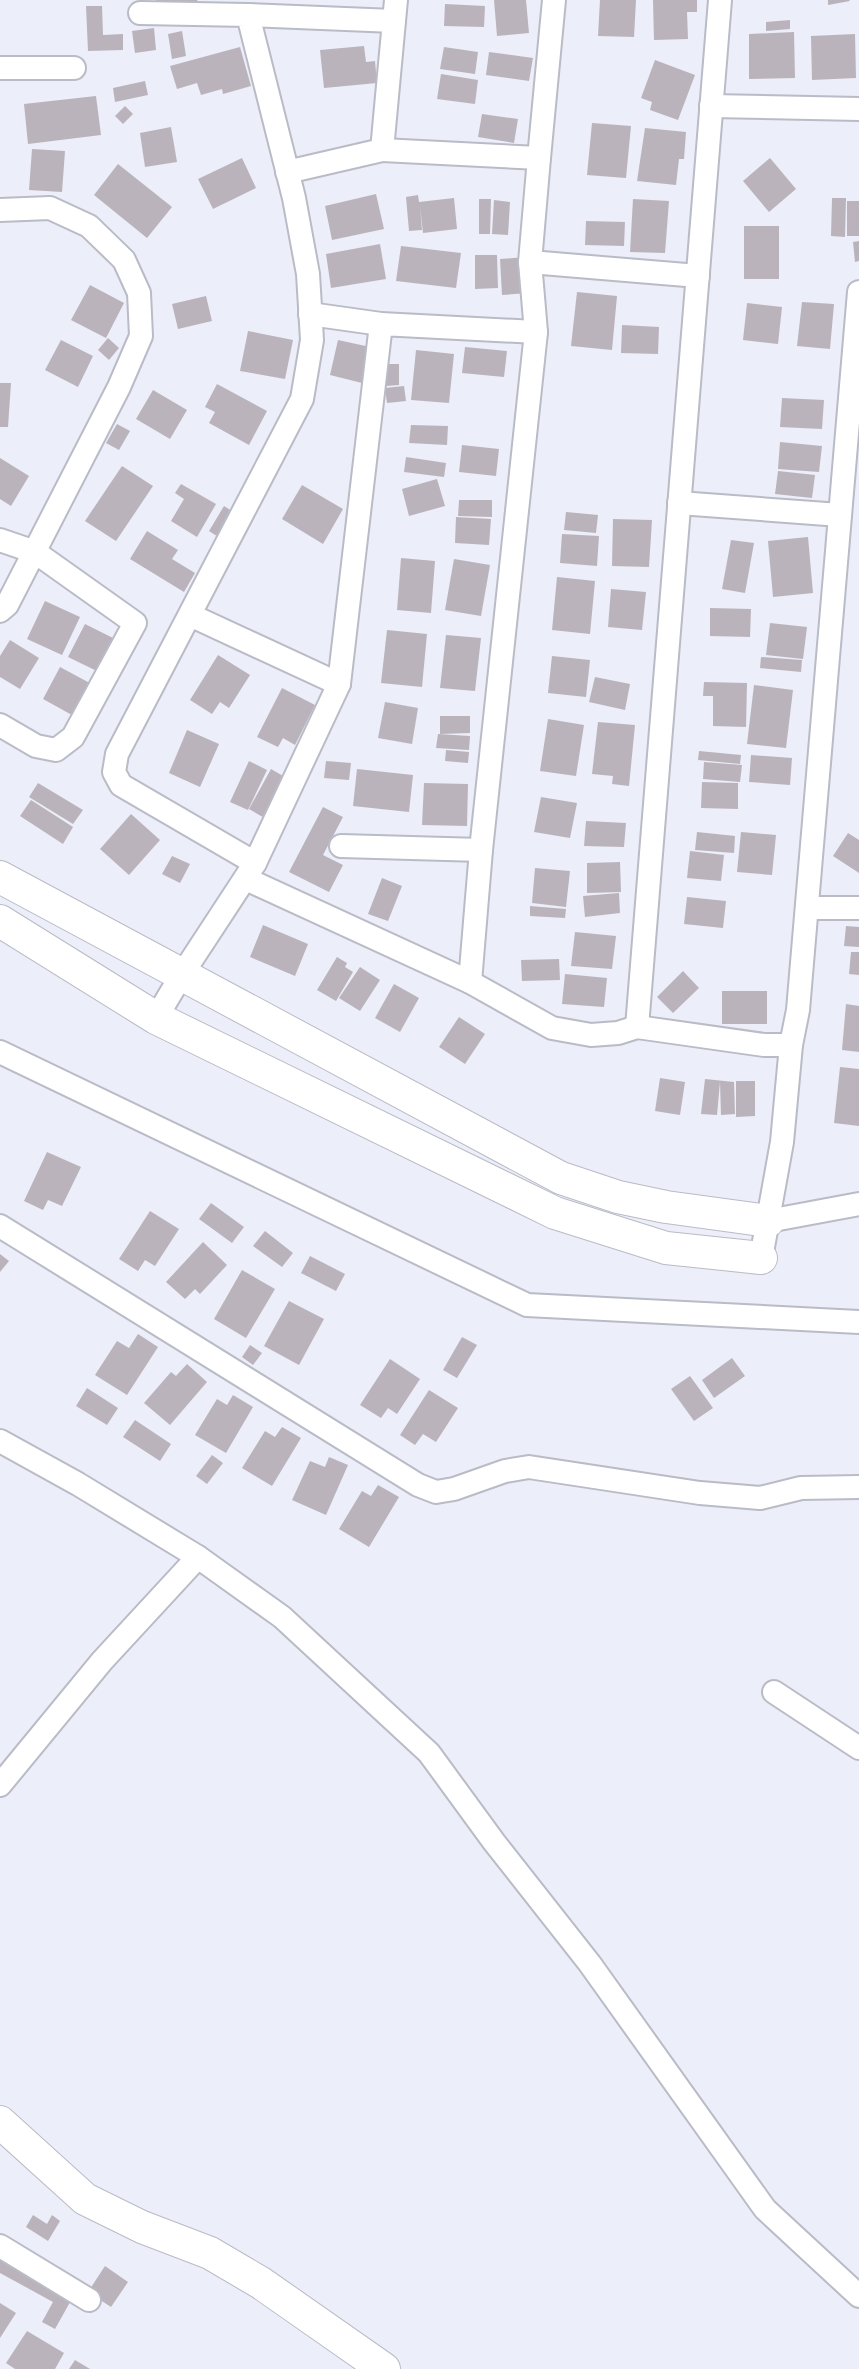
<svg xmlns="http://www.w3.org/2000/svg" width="859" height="2369" viewBox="0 0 859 2369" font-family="'Nunito Sans',sans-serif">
<rect width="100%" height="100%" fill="#eceef9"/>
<g fill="#bbb3bc">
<path d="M156 0H197L198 2 159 11Z"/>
<path d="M494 0H526L529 33 497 36Z"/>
<path d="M600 0H636L634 37 598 36Z"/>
<path d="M653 0H697V12H687L688 39 654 40Z"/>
<path d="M828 0H849L850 1 828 5Z"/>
<path d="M445 4 485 6 484 27 444 26Z"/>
<path d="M86 6H102L103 35 123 34V50L88 51Z"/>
<path d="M790 20V29L766 31V22Z"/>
<path d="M154 28 156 50 135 53 132 31Z"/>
<path d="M182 31 186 56 172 59 168 34Z"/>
<path d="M794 32 795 78 749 79V34Z"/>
<path d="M855 34 856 78 812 80 811 36Z"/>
<path d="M364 46 366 62 375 61 377 83 324 88 320 50Z"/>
<path d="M240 47 251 86 223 94 222 89 201 95 197 83 177 89 170 66Z"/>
<path d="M444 47 478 52 475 74 440 69Z"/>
<path d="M489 52 533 58 529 81 486 75Z"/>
<path d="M655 60 695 75 678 120 650 110 652 102 641 98Z"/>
<path d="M441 74 478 80 475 104 437 99Z"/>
<path d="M145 81 148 95 115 102 113 88Z"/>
<path d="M96 96 101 135 28 144 24 104Z"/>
<path d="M125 106 133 114 123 124 115 116Z"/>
<path d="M482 114 518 119 514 143 478 137Z"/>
<path d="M592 123 631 126 626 178 587 175Z"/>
<path d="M171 127 177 162 145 167 140 133Z"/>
<path d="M645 128 686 132 684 159H679L676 185 637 181Z"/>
<path d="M32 149 65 151 62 192 29 190Z"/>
<path d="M242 158 256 188 213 209 198 179Z"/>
<path d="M770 158 796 189 769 212 743 181Z"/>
<path d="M118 164 172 207 147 238 94 195Z"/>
<path d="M376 194 384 229 332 240 325 206Z"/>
<path d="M418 195 419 202 454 198 457 229 423 233 420 206 422 230 409 231 406 197Z"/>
<path d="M832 198H846L845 237 831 236Z"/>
<path d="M479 199H491L490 234H479Z"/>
<path d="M633 199 669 201 665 253 630 252Z"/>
<path d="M494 200 510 202 508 235 492 234Z"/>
<rect x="847" y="201" width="12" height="35"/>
<path d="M586 221 625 222 624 246 585 245Z"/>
<rect x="744" y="226" width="35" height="53"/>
<path d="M859 241V261L855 262 853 242Z"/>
<path d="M380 244 386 279 331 288 326 254Z"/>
<path d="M401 246 461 253 456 288 396 281Z"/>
<path d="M475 255H497L498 288 475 289Z"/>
<path d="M526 257 528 293 502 295 500 259Z"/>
<path d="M90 285 124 303 106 338 71 320Z"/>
<path d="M577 292 617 296 612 350 571 346Z"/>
<path d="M206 296 212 321 178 329 172 304Z"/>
<path d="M802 302 834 304 830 349 797 346Z"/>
<path d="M747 303 782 307 778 344 743 340Z"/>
<path d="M622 325 659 327 658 354 621 353Z"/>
<path d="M248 331 293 340 285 379 240 371Z"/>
<path d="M108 338 119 348 109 360 98 350Z"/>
<path d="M61 340 93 356 78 387 45 370Z"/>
<path d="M338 340 370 347 362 383 330 375Z"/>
<path d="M465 347 507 351 504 377 462 373Z"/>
<path d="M416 350 454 354 449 403 411 400Z"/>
<path d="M386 364H399V385L386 386Z"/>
<path d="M0 383H11L8 427H0Z"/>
<path d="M217 384 267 411 249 445 209 423 215 412 205 407Z"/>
<path d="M404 386 406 401 387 403 385 388Z"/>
<path d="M153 390 187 410 170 439 136 419Z"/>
<path d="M782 398 824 400 822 429 780 427Z"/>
<path d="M117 424 130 431 119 450 106 443Z"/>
<path d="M411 425 448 426 447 445 409 443Z"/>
<path d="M780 442 822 446 819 472 778 469Z"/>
<path d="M462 445 499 449 496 476 459 472Z"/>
<path d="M406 457 446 463 444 477 404 472Z"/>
<path d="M0 458 29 476 11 506 0 499Z"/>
<path d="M122 466 153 486 116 541 85 521Z"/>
<path d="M778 471 815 475 812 498 775 494Z"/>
<path d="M437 479 445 506 409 516 402 489Z"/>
<path d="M181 484 216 504 197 537 171 521 184 499 175 493Z"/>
<path d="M302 485 343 509 323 544 282 519Z"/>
<path d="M459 500H492V517L458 516Z"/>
<path d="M224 506 235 513 220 538 209 531Z"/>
<path d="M566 512 598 515 596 533 564 530Z"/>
<path d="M456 517 491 519 489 545 455 543Z"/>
<path d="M613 519 652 520 649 567 612 566Z"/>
<path d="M147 531 178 550 172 559 195 573 184 592 130 559Z"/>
<path d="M562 534 599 536 597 566 560 563Z"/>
<path d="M808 537 813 593 773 597 768 541Z"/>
<path d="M731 540 754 543 745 593 722 589Z"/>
<path d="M401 558 435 561 431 613 397 610Z"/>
<path d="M454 559 490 565 481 616 445 610Z"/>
<path d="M557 577 595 581 590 634 552 630Z"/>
<path d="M611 589 646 592 642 630 608 627Z"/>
<path d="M45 601 80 617 62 655 27 639Z"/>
<path d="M710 608 751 609 750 637 710 636Z"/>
<path d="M770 623 807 627 803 659 766 655Z"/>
<path d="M85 624 121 642 105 675 68 657Z"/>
<path d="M387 630 427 634 422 687 381 683Z"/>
<path d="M446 635 481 638 475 691 440 688Z"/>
<path d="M10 640 39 658 20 689 0 677V656Z"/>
<path d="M218 655 250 675 229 708 220 702 212 714 190 700Z"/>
<path d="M552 656 590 660 586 697 548 693Z"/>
<path d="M761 657 802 660 801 672 760 668Z"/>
<path d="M60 667 99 688 81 720 43 699Z"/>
<path d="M595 677 630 684 625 710 589 702Z"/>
<path d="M704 682 747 683 746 727 713 726V696H703Z"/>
<path d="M754 685 793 690 786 748 747 744Z"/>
<path d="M282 688 315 705 295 745 283 738 278 747 257 737Z"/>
<path d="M385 702 418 708 412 744 378 738Z"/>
<path d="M440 716H470V733L440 734Z"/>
<path d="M548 719 584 725 576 776 540 771Z"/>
<path d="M598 722 635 725 629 786 612 784 613 776 592 774Z"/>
<path d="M187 730 219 744 200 787 169 773Z"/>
<path d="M438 734 470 736 469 750 436 748Z"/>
<path d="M446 750 469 752 468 763 445 761Z"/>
<path d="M699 751 741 755 740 764 698 760Z"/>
<path d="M751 755 792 758 790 785 749 782Z"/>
<path d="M249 761 267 770 248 810 230 802Z"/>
<path d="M326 761 351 763 349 780 324 778Z"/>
<path d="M704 762 742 765 740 782 703 779Z"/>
<path d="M271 769 290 780 268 820 249 809Z"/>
<path d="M357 769 413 775 409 812 353 806Z"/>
<path d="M702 782 738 783V809L701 808Z"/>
<path d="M38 783 83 810 73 824 29 797Z"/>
<path d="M424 783 468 784 467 826 422 825Z"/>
<path d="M541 797 577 803 570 838 534 832Z"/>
<path d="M31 800 73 827 63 844 20 816Z"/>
<path d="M323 807 343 817 323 855 343 865 329 892 289 872Z"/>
<path d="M131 814 160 840 129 875 100 849Z"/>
<path d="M586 821 626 823 624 847 584 846Z"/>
<path d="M697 832 735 836 734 853 695 850Z"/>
<path d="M741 832 776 835 772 875 737 872Z"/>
<path d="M848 833 859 840V873L833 856Z"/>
<path d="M690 851 724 855 721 881 687 878Z"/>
<path d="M172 856 190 864 180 883 162 874Z"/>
<path d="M620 862 621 892 587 893V863Z"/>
<path d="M535 868 570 871 566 907 532 903Z"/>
<path d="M382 878 402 886 388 921 368 914Z"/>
<path d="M619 893 620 913 585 917 583 896Z"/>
<path d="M687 897 726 901 723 928 684 924Z"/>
<path d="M530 906 566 909 565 918 530 916Z"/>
<path d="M263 925 308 944 295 976 250 957Z"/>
<path d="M846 926 859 927V947L844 946Z"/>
<path d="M575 932 616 936 612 969 571 966Z"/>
<path d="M851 952H859V975L849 974Z"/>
<path d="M337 957 347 963 345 967 353 972 336 1001 317 990Z"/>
<path d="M559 959 560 980 522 981 521 960Z"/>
<path d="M360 967 380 980 360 1011 339 998Z"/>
<path d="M683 971 699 988 673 1013 657 997Z"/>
<path d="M565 974 607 978 604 1007 562 1004Z"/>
<path d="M394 984 419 998 400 1032 375 1018Z"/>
<rect x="722" y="991" width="45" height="33"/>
<path d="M846 1004 859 1006V1052L842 1050Z"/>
<path d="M459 1017 485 1034 465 1064 439 1047Z"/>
<path d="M840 1067 859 1069V1126L834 1123Z"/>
<path d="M660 1078 685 1082 680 1115 655 1111Z"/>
<path d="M705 1079 734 1082 735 1114 721 1115 720 1082 717 1115 701 1114Z"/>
<path d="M736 1081H755V1116L736 1117Z"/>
<path d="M47 1152 81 1167 62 1206 48 1200 43 1210 24 1201Z"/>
<path d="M211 1203 244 1227 232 1243 199 1219Z"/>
<path d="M150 1211 179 1229 155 1266 145 1260 138 1271 119 1259Z"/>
<path d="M265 1231 293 1253 282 1267 253 1246Z"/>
<path d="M203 1242 227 1265 200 1294 195 1289 185 1299 166 1282Z"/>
<path d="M0 1254 9 1261 0 1272Z"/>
<path d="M310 1256 345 1274 336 1291 301 1273Z"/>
<path d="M242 1270 275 1289 246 1338 214 1319Z"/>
<path d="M289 1301 324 1319 299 1365 264 1346Z"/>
<path d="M138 1334 158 1347 127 1395 95 1375 117 1341 129 1348Z"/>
<path d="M462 1337 477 1345 457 1378 443 1370Z"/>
<path d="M250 1345 262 1353 253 1365 242 1357Z"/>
<path d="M732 1358 745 1376 714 1398 702 1380Z"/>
<path d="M390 1359 420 1379 397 1414 388 1408 381 1418 360 1405Z"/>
<path d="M187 1364 207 1382 170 1425 144 1403 171 1372 176 1376Z"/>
<path d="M690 1376 713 1408 694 1421 671 1389Z"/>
<path d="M87 1388 118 1408 107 1425 76 1406Z"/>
<path d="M429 1390 458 1408 436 1442 423 1434 415 1445 400 1435Z"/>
<path d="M233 1395 253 1407 226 1453 195 1435 217 1399 227 1405Z"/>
<path d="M135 1420 171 1444 160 1461 123 1437Z"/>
<path d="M282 1427 301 1438 272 1486 242 1468 265 1431 275 1437Z"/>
<path d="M212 1455 223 1463 207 1484 196 1476Z"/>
<path d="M329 1457 348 1465 326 1515 292 1500 310 1461 325 1467Z"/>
<path d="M378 1485 399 1497 369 1547 339 1529 362 1491 371 1496Z"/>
<path d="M33 2215 47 2224 52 2215 60 2221 48 2241 26 2227Z"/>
<path d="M0 2255 74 2295 55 2329 42 2322 53 2302 0 2273Z"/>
<path d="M105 2266 128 2282 111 2307 88 2292Z"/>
<path d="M0 2303 16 2313 0 2338Z"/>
<path d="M27 2331 64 2353 55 2369H15L6 2363Z"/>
<path d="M75 2360 90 2369H69Z"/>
</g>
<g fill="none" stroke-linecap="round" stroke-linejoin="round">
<g stroke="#b9bbc6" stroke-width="26">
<g id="street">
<path d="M140 13 248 15 294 198 308 274 312 340 302 399 117 754 114 772 121 785 255 863 181 976 156 1018"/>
<path d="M248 15 394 21 396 0"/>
<path d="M0 68H74"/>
<path d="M711 106 859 109"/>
<path d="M382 150 539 158 554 0"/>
<path d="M287 172 382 150 394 21"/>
<path d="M0 210 50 208 89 226 124 260 139 293 141 336 119 387 7 605 0 611"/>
<path d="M530 262 698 276"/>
<path d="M310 314 381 324"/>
<path d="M679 503 840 515"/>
<path d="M0 540 35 552 135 623 73 737 56 750 36 746 0 725"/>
<path d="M190 615 339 684"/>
<path d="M341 846 481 850"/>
<path d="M255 863 339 684 381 324 536 332"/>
<path d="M246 879 470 982 481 850 536 332 530 262 539 158"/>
<path d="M807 908H859"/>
<path d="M470 982 552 1028 591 1035 618 1033 637 1027 764 1045H791L798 1010 859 292"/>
<path d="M637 1027 720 0"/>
<path d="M0 1052 527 1305 859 1322"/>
<path d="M768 1221 859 1204"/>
<path d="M0 1226 418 1485 436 1492 454 1489 505 1471 529 1467 700 1493 760 1498 801 1488 859 1487"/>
<path d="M761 1258 782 1142 791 1045"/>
<path d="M0 1441 78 1484 198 1557 282 1617 429 1753 494 1842 590 1964 765 2209 859 2296"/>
<path d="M774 1692 859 1748"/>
<path d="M0 1785 102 1661 198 1557"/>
<path d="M0 2246 89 2300"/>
</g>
</g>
<g stroke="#b9bbc6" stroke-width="34">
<g id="secondary">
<path d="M0 877 561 1178 618 1197 666 1207 768 1221"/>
<path d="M0 921 156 1018 555 1213 666 1248 761 1258"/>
<path d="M0 2122 85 2199 142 2227 210 2253 261 2283 384 2369"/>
</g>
</g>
<use href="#street" stroke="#fff" stroke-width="22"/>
<use href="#secondary" stroke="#fff" stroke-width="32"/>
</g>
</svg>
